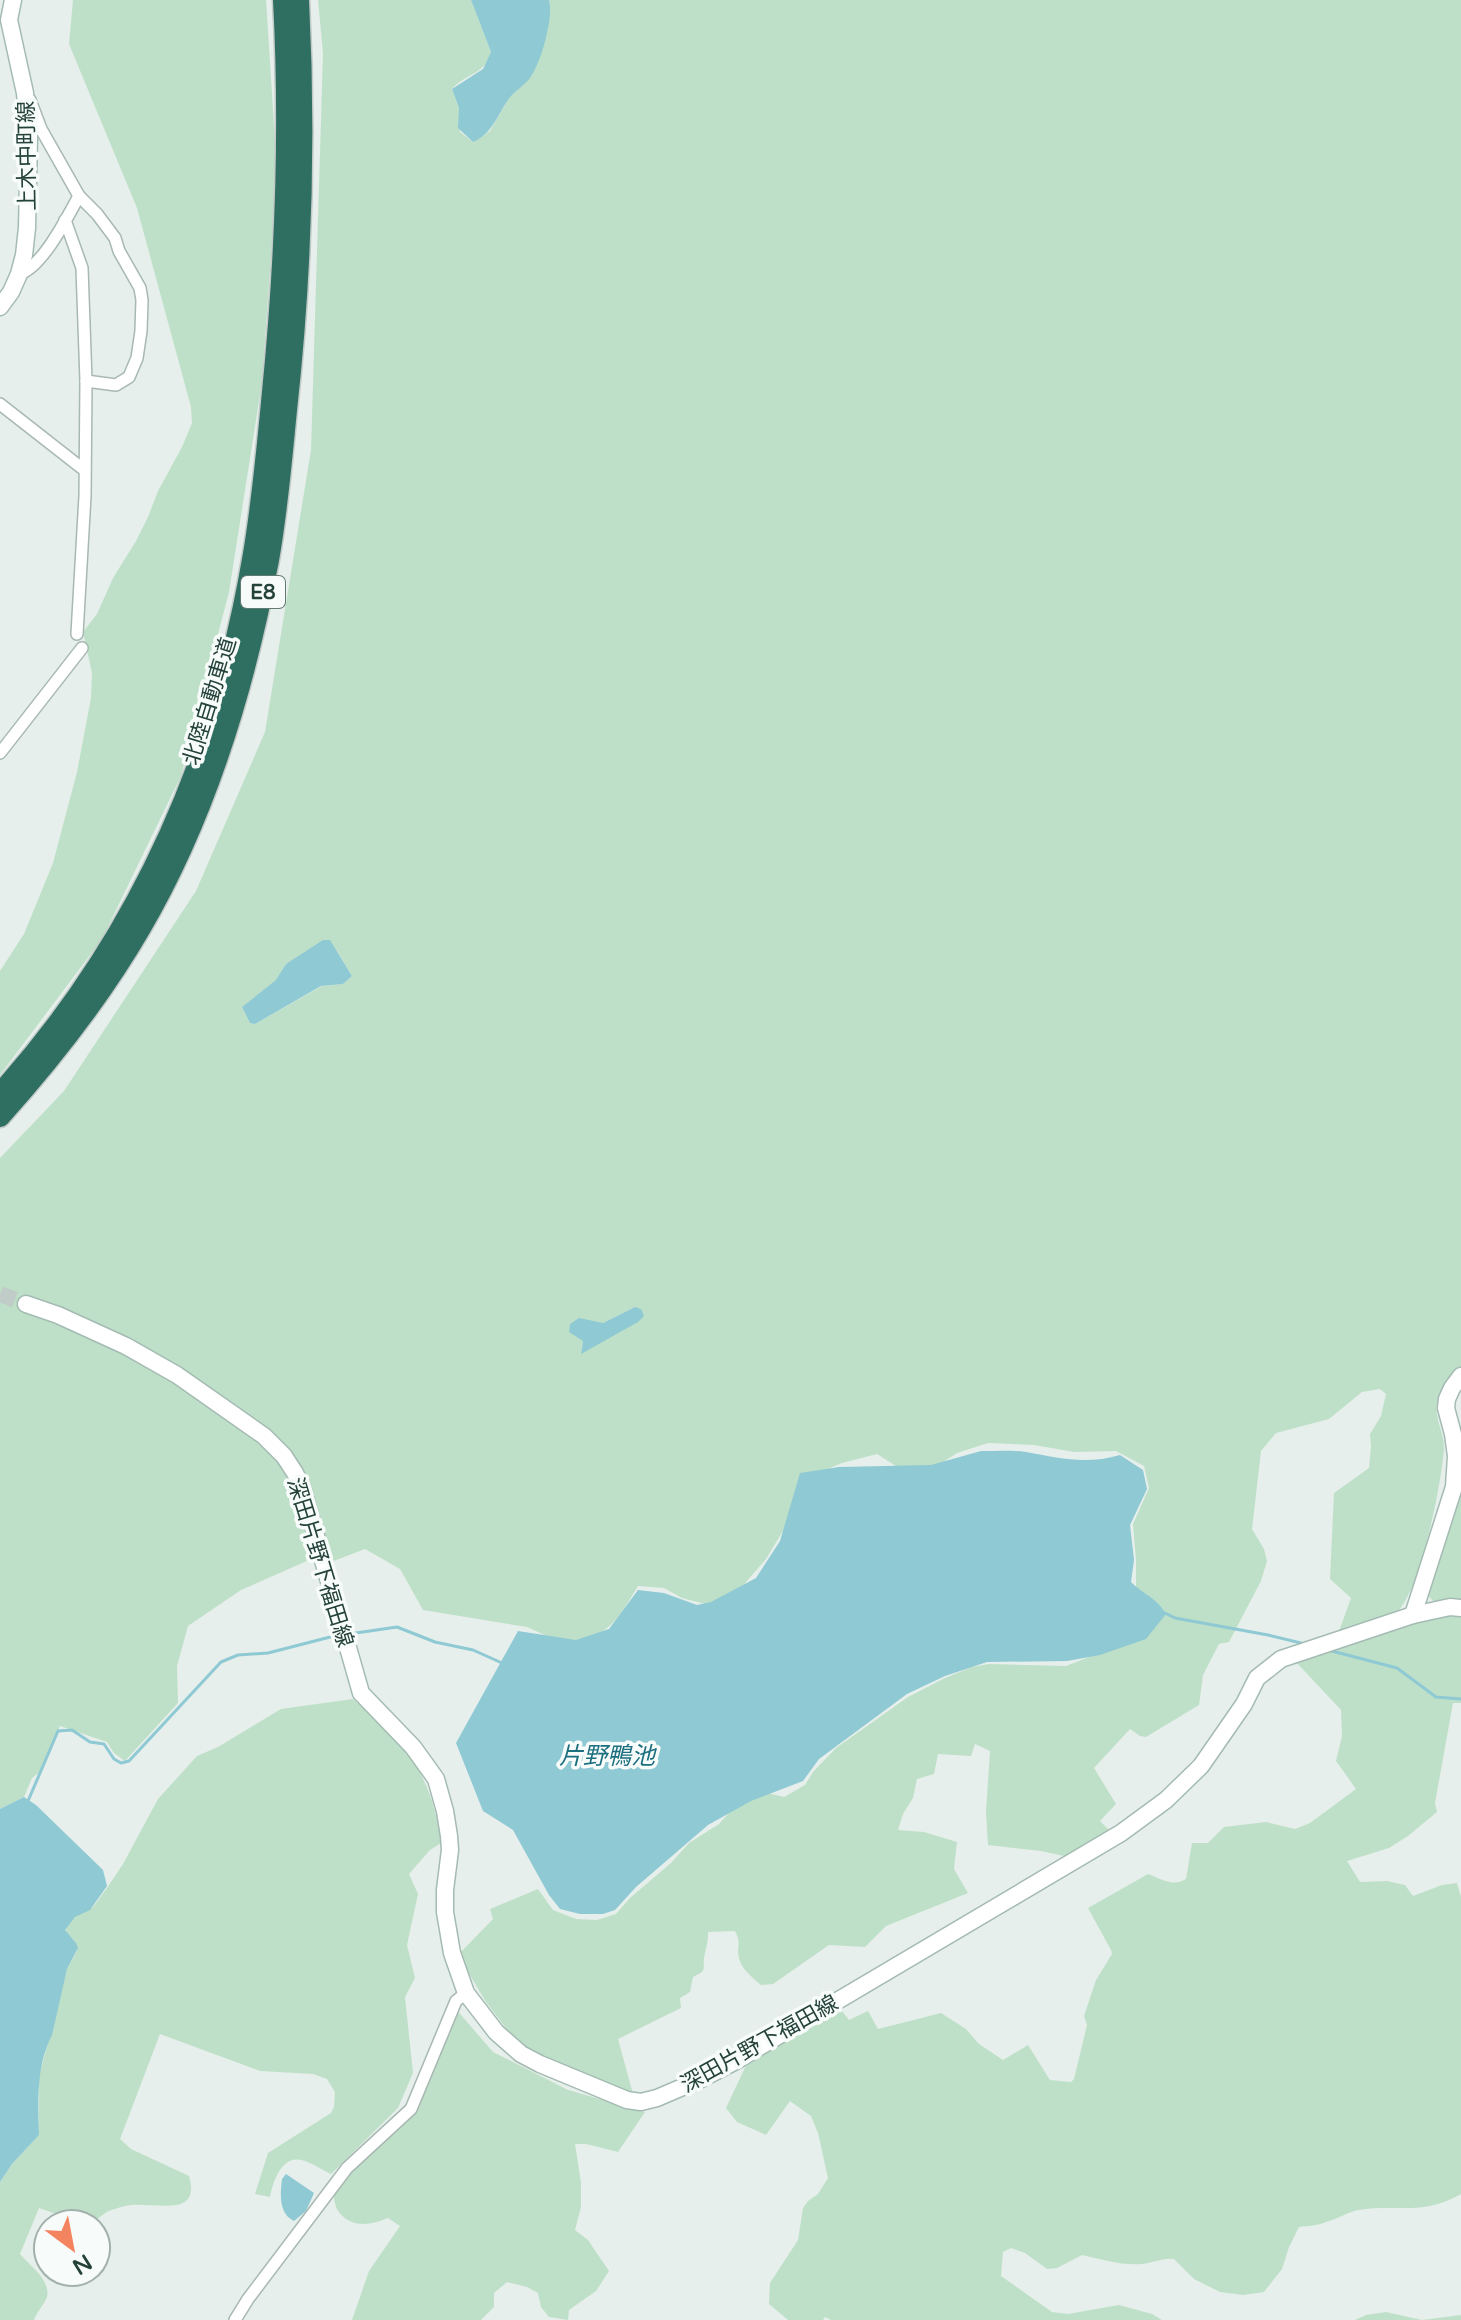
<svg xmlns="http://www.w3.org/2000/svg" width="1461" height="2320" viewBox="0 0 1461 2320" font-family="'Varela Round','Noto Sans JP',sans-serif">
<rect width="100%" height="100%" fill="#e6efeb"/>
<g fill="#bfe0c8" fill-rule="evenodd">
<path d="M73 0H266L277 172 262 382 229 592 181 776 102 939 0 1075V971L24 934 53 863 77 772 91 698 92 673 83 632 97 614 113 578 136 541 148 517 158 491 182 447 192 423 191 407 137 208 69 44Z"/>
<path d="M318 0H471L491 52C485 75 466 73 452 89L459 108 460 132 473 142 490 131 509 98 532 75 547 34 550 4 549 0H1461V1367C1451 1375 1440 1389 1437 1402 1434 1419 1445 1434 1444 1450 1441 1484 1421 1591 1396 1613 1388 1620 1350 1630 1338 1634L1351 1598 1330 1579 1334 1493 1369 1468 1371 1447 1370 1434 1381 1416 1386 1394 1380 1389 1362 1392 1329 1419 1276 1433 1261 1451 1252 1529 1264 1549 1267 1561 1261 1581 1229 1642 1219 1644 1203 1675 1199 1705 1146 1737 1140 1736 1130 1729 1094 1768 1116 1804 1100 1821 1110 1831 1069 1857 1041 1851 988 1845 986 1812 990 1751 975 1744 971 1756 938 1754 934 1774 917 1779 913 1798 903 1814 898 1830 924 1832 957 1842 954 1869 968 1893 886 1926 865 1947 829 1945 773 1984 761 1985C753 1978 741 1969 739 1958 736 1946 742 1944 735 1931L708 1932C709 1945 702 1956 704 1968L702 1972 693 1977 690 1992 680 1998 681 2008 618 2039 633 2094 556 2065 515 2040 486 2002 458 1955 493 1919 490 1909 538 1889 553 1910 576 1919 597 1920 616 1914 630 1898 671 1863 689 1843 719 1824 736 1805 759 1791 784 1797 805 1785 813 1772 836 1748 908 1697 945 1678 972 1667 989 1664 1066 1666 1125 1643 1136 1595V1560L1133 1524 1149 1488 1144 1466 1116 1451 1074 1452 1034 1445 988 1443 957 1453 928 1472 910 1475 877 1454 842 1463 818 1473 766 1559 734 1596 709 1605 682 1598 664 1588 638 1586C616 1622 612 1632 569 1646L527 1627 423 1610 400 1569 365 1549 331 1562 316 1557 241 1590 188 1626 177 1666 178 1703 125 1761 114 1753 107 1742 60 1726 41 1771 32 1778 24 1797 0 1809V1158L64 1091 196 891 265 732 311 450 323 53ZM337 951 352 976 343 984 322 986 255 1024 250 1023 242 1007 277 980 286 964 302 955ZM635 1307 581 1353 583 1341 603 1323Z"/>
<path d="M1461 1487V1602H1434L1426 1593 1457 1505Z"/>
<path d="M1461 1613V1703H1453L1435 1803 1437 1812 1408 1836 1389 1848 1347 1861 1360 1882 1387 1881 1405 1885 1413 1896 1442 1885 1457 1883 1461 1897V2194C1422 2216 1399 2204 1358 2210 1348 2212 1339 2218 1329 2221 1320 2225 1309 2226 1299 2227L1289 2247 1282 2269 1264 2292 1243 2295 1220 2292 1194 2279 1174 2259C1162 2258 1153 2263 1142 2264 1122 2266 1101 2259 1082 2255L1057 2268 1047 2269 1025 2253 1011 2248 1003 2252 1001 2276 1052 2312 1068 2314 1119 2305 1152 2314 1162 2320H831L825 2317 823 2320H788L769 2304 770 2283 798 2240 803 2208 808 2201 818 2194 828 2178 818 2133 811 2116 790 2101 766 2135 737 2122 726 2108 749 2059 838 2006 849 2020 868 2011 878 2029 941 2013 966 2029 979 2044 1003 2060 1028 2045 1050 2080 1071 2082 1074 2079 1087 2025 1084 2016 1096 1980 1112 1954 1111 1950 1088 1908 1148 1874C1161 1879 1174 1887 1186 1879L1192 1843H1208L1224 1827 1266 1822 1295 1829 1310 1823 1356 1789 1336 1761 1342 1736 1341 1710 1296 1662 1427 1618Z"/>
<path d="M353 1699C371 1716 391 1732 406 1751 427 1778 437 1811 441 1843L430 1850 409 1874 418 1894 407 1945 415 1978 405 1997 413 2073 398 2108 331 2174C322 2170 311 2162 301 2160 281 2156 273 2182 270 2197L255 2194 268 2153 331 2113 334 2107 335 2092 327 2079 313 2074 260 2071 160 2034 120 2139 131 2149 189 2176C202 2221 151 2200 125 2206 119 2208 112 2209 107 2212 98 2217 95 2224 85 2224L39 2208 20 2254C30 2266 51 2280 47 2297 44 2305 37 2311 34 2320H0V2182L12 2164 39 2135V2077L67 1969 77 1951 74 1940 65 1932 67 1926 75 1917 93 1907 107 1888 123 1864 158 1799 197 1756 218 1747 281 1709Z"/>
<path d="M455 2008 493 2052 568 2090 645 2112 618 2152 586 2144H575L581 2183V2207L575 2230 588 2240 609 2271 596 2291 569 2310 568 2320 549 2317 541 2307 538 2293 527 2287 507 2282 494 2293V2307L481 2320H352L369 2271 400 2226 388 2218C371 2225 351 2229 338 2211 335 2207 334 2197 333 2191L417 2110Z"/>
<path d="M1386 2312 1422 2320 1461 2315V2320H1355L1366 2315Z"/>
</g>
<g fill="#8ec9d4">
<path d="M471 0H549C554 17 541 63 530 78 524 86 514 91 508 100 497 116 492 134 473 142L458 128 459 108 452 89 483 69 491 52Z"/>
<path d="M323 940H330L352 976 343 984 321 986 255 1024 250 1023 242 1007 276 980 286 964Z"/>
<path d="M635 1307 641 1309 644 1316 638 1322 581 1354 583 1341 569 1332 570 1324 579 1318 603 1323Z"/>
<path d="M981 1451C996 1451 1011 1450 1026 1452 1059 1458 1086 1465 1120 1455L1143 1470 1147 1489 1130 1525 1134 1560 1131 1582C1145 1596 1155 1596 1166 1614L1146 1639 1100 1655 1067 1661 987 1662 945 1676 907 1694 819 1759 803 1781 751 1801 708 1825 636 1887 615 1910 603 1914H580L560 1909 549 1895 513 1830 483 1811 456 1743 518 1631 576 1640 609 1629 638 1590 664 1593 697 1605 711 1602 756 1578 780 1541 800 1473 839 1467 931 1465Z"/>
<path d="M24 1797 36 1805 103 1870 107 1886 90 1910 75 1917 65 1930 76 1943 78 1948 67 1969 52 2035C36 2066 38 2101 39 2135L12 2164 0 2182V1809Z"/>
<path d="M286 2174 314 2193 306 2211 294 2221C279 2214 280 2195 282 2179Z"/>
</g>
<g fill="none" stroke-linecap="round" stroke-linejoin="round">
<g stroke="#8ec9d4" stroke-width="3">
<path d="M1165 1613 1175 1618 1268 1635 1305 1644"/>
<path d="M349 1634 397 1627 435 1642 473 1650 502 1663"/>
<path d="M1328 1650 1397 1668 1436 1697 1461 1699"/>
<path d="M28 1801 58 1731 72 1730 90 1742 104 1744 114 1759 121 1763 129 1761 221 1662 238 1655 268 1653 338 1635"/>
</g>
<path stroke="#bfccc8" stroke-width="16" stroke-dasharray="16 8" stroke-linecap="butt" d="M0 1294 26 1304"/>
<g stroke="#a8b8b2" stroke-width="14">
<g id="street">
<path d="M30 100 41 129 79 196 97 214 115 238 119 251 140 288 142 300 141 331 137 358 129 377 116 385 86 381"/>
<path d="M65 220 82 268 86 381 85 496 77 634"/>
<path d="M19 274C42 268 68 216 79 196"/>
<path d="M0 404 83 469"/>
<path d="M0 753 82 648"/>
<path d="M235 2320 248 2299 347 2168 411 2109 456 2001 466 1993"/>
</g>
</g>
<g stroke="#a4bbb3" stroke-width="19">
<g id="secondary">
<path d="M0 307 11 292 19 274 24 255 27 228 29 136 25 93 9 20 13 0"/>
<path d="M26 1304 58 1315 126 1346 177 1375 264 1436 284 1456 295 1473 302 1487 361 1693 413 1747 436 1779 445 1811 449 1836 450 1850 445 1890V1912L452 1953 466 1993 496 2032 521 2054 540 2064 627 2100 641 2102 657 2098 699 2080 734 2062 1121 1833 1166 1800 1201 1766 1244 1704 1257 1678 1281 1659 1413 1615 1450 1607 1461 1608"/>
<path d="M1413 1615 1454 1487 1456 1456 1453 1434 1446 1408 1447 1399 1452 1388 1461 1376"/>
</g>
</g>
<g stroke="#c2cac8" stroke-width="23">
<g id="highway">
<path d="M0 1093C138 940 219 756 253 554 262 500 267 446 272 392 285 262 290 131 283 0"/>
<path d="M0 1117C53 1058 101 997 141 928 207 815 245 688 269 560 278 510 282 460 287 410 302 274 306 136 299 0"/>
</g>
</g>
<use href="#street" stroke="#fff" stroke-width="11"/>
<use href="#secondary" stroke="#fff" stroke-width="16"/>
<use href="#highway" stroke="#2f6f62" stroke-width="20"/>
</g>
<g text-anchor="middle" stroke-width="7" stroke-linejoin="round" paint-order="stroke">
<rect fill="#f7fbf9" stroke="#637a73" stroke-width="2" x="241" y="576" width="44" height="32" rx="6"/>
<g font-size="20" font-weight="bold" fill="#24423a">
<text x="263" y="599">E8</text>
</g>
<g font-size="22" fill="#24423a" stroke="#f7fbf9">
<text transform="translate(26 156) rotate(-91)" y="8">上木中町線</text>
<text transform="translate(209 701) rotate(-73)" y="8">北陸自動車道</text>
<text transform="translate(321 1562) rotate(73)" y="8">深田片野下福田線</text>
<text transform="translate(759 2043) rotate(-29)" y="8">深田片野下福田線</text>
</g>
<g font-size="24" font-style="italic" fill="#1c6f80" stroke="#f7fbf9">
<text x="607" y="1764">片野鴨池</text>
</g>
</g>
<g transform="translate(72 2248) rotate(148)"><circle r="38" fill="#f7fbf9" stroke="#a3b1ad" stroke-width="2"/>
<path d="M0-6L14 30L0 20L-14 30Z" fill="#f4845f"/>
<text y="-12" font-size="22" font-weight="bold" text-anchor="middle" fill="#24423a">N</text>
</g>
</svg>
